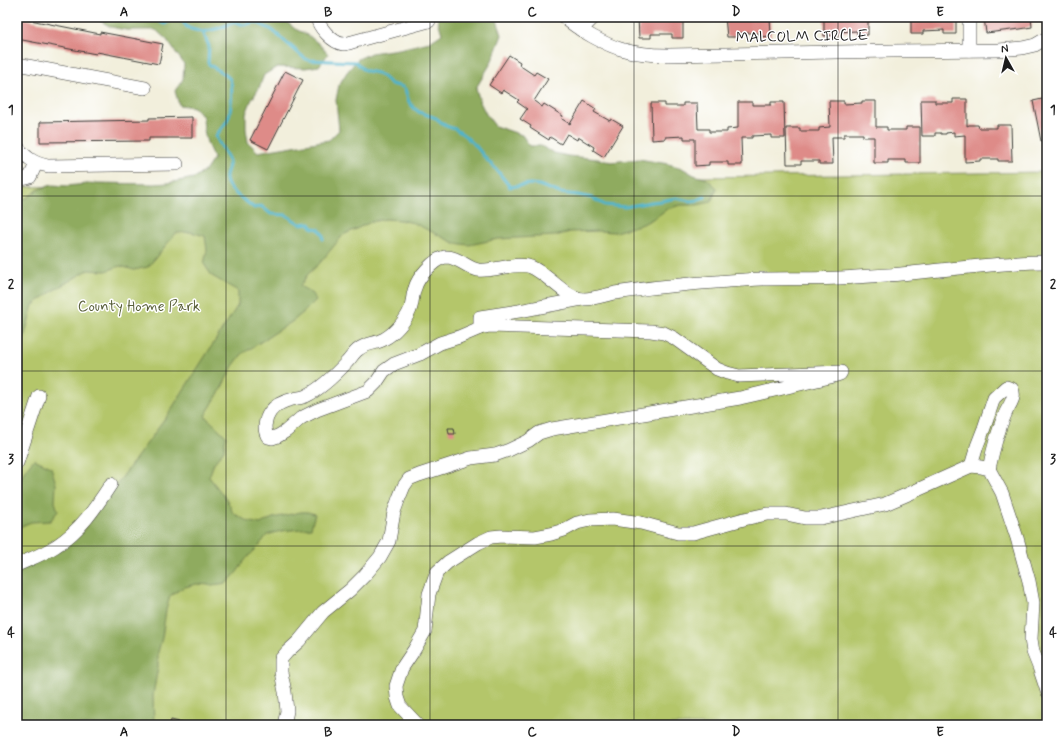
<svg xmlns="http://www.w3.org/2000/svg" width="1064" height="742" viewBox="0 0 1064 742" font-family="Mynerve,sans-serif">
<rect width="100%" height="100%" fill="#fff"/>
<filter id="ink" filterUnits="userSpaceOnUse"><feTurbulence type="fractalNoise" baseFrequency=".025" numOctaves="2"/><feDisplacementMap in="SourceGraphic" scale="8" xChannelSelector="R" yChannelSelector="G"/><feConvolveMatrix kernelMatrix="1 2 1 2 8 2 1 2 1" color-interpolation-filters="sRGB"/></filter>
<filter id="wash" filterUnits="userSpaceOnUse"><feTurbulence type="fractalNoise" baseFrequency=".012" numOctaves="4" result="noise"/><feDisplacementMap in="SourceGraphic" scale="16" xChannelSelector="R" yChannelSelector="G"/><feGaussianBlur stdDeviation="0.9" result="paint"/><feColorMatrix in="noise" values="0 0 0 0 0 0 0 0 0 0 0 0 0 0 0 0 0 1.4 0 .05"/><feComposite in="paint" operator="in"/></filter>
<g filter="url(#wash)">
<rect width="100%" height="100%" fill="#f2efdc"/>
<path fill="#b4c66a" stroke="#687143" d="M1047 172V725H17V187Z"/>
<g fill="#8fab5e" stroke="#56643d">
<path d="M94 17H281L295 29 308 35 319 44 328 54 319 66 305 68 277 67 264 75 259 88 251 101 246 114V129L248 142 258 152 329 140 339 130 336 100 339 85 347 72 358 59 371 53 399 49 430 42 442 34 437 17H496L502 35 491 63 476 88 480 102 486 114 495 126 522 135 530 146H541L554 153 568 156 598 159 611 162 639 159 668 164 682 168 694 175 707 179 717 188 711 202 697 205H681L667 209 656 217 643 224 615 232 600 231 570 232 555 236 498 239 469 245 454 243 414 223 400 220 385 219 371 222 343 235 319 264 308 274 300 286 311 293 316 300 305 311 293 321 242 354 233 366 220 391 205 416 226 436 224 450 214 463 209 477 227 500 233 513 247 521 260 524 273 518 301 512H307L315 514 311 528 281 531 267 535 258 547 245 560 237 572 227 583 212 585 196 584 182 588 170 596 166 610 162 638 158 652V667L153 695 154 725H17V572L27 564 79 536 167 416 238 305V291L212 276 204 264 207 250 205 236 191 232 176 233 148 267 134 270 120 266 106 271 88 270 54 290 33 305 17 363V200L27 198 39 189 52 185 67 186 96 183 154 184 168 183 194 178 206 170 214 158C206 143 204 135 203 117L194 107 179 105 175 91 183 79 184 64 167 40 156 30H126L111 27Z"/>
<path d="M34 459 51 467 56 484 55 502 58 511 50 521 31 522 17 528V487L25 470Z"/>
</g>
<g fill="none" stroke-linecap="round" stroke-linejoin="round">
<g stroke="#4eb4cc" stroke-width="3">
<path d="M153 17 162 23 165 24 174 17"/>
<path d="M179 17 187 27 191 29 203 32 220 28 235 22 244 25 255 22 272 30 303 57 308 60 356 62 363 69 367 71 377 73 382 76 391 84 403 87 405 89 409 102 414 108 419 112 436 118 446 126 455 129 464 135 475 145 487 160 496 169 510 187 530 184 539 185 560 193 578 195 592 198 605 205 625 207 651 202 661 201 676 198 690 201 698 200 705 197"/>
<path d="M203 32 209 46 208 63C214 69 223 72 229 78 234 83 231 115 227 121 224 126 219 131 216 136 219 145 226 152 229 161 230 167 226 171 226 176 224 190 246 200 254 208L261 206 271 214 286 215 300 224 309 223 313 228 319 229 323 235V239"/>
</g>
</g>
<g id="blocks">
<g fill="#de8b88">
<path d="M638 17H683V38H672V34H651V38H639Z"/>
<path d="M725 17H770L771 36 759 37V33H737L738 37H727Z"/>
<path d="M824 17H868V35H857V31L836 32V35L824 36Z"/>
<path d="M911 17H956V34H944V30L923 31V34H911Z"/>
<path d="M984 17H1031L1032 27 1020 29 986 33Z"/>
<path d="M20 18 100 34V32L163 44 159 64 97 52 96 54 17 39V32Z"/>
<path d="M509 55 520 62 519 65 534 75 536 72 548 79 534 101 542 107 544 104 563 116 562 119 570 124 584 101 596 109 594 112 610 121 611 119 623 126 604 157 593 150 594 147 578 137 577 140 567 134 561 144 550 137 549 140 530 128 531 126 520 119 527 109 517 102 519 100 503 90 501 93 489 85Z"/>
<path d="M285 71 303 80 268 149 250 140Z"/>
<path d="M1047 98V139L1041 141 1033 101Z"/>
<path d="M953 99H967V126L969 125H978L979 128H997V125H1011L1012 161H998V159H980V161L965 162V135L954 136V132L946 133V134H941V133H935V136H922L921 100H935V103H953Z"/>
<path d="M829 101H844V104L862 103V101H876V127H887V130H906V127H920V163H906V160H888V163H874V137H863V134H844V137H832L833 164H819V161H801V164H787L786 128H800V131H819V128L830 127Z"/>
<path d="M738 102H752V105H771V102H784L785 138H771V135L752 136V138H741L742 165H728V162H709V165L695 166V139H684V136L665 137V139L652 140 651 103H665V106H683V103H697L698 129H709V132H727V129L738 128Z"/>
<path d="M192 117V138H149V141L40 142V122L149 120V118Z"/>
<path d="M448 428H454L455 434H449Z"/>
<path d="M171 720 188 724V725H170Z"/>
</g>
</g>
</g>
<g filter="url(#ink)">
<use href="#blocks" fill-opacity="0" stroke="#3c3c39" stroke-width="1"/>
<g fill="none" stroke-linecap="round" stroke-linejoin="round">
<g stroke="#3c3c39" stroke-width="14">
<g id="minor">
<path d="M317 17C318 27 333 43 343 44 346 44 349 43 352 42L429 21"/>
<path d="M564 17C577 29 607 46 624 50 638 54 653 55 668 55L891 51 999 50 1022 48 1035 45 1047 38"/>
<path d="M969 17V50"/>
<path d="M581 30 594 17"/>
<path d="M17 64 145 88"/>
<path d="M17 147C27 158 33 163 48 166L177 164"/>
<path d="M17 175C21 180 25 179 30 177L36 164"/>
<path d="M480 328V317L519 311 582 299"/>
<path d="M17 463 39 396"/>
<path d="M971 466 977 446 984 428 994 398 1006 387 1012 389C1016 397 1010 404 1006 412 998 430 993 449 989 469"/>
<path d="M17 565C30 559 44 554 56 546 80 531 96 507 111 484"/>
<path d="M284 725 287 711 285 692 281 672V659L287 652 299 641 323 612 350 590 365 575 380 557 389 541 394 512 399 498 404 486 409 479 419 475 471 458 495 455 509 450 528 441 539 433 552 429 740 398 830 377 840 374 841 372 739 376 727 373 717 369 674 338 664 333 651 331 490 326 480 328 459 337 440 343 420 354 394 364 384 371 376 383 368 391 317 410 301 418 286 431 278 436 272 438 268 437C263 430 265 419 270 412 275 405 284 401 293 399 297 398 302 398 306 396 322 388 335 375 347 362 351 358 354 352 359 349 366 343 376 344 384 339 394 334 406 320 410 310 413 303 412 295 415 288 418 277 434 259 445 257 457 256 467 268 478 270 494 272 518 261 531 267 548 274 566 299 584 299 594 299 605 295 615 293 640 289 665 286 690 284 714 282 738 280 762 279 793 278 824 280 855 277 881 276 906 274 931 271 970 267 1008 262 1047 262"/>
<path d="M418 725 400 706 397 697 396 686 402 668 414 650 425 631 429 594 437 572 448 562 478 543 491 537 501 536 535 537 551 534 564 530 577 523 590 520 613 519 641 523 678 533H693L744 519 767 514H786L805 518H821L885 504 906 495 971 466 981 467 989 469 1002 493 1017 538 1029 581 1033 603 1031 639 1033 652 1039 667 1047 691"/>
</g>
</g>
<use href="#minor" stroke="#fff" stroke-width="13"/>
</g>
</g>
<path fill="none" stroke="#1c1c1c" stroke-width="1" stroke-opacity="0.55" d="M226 17V725M430 17V725M634 17V725M838 17V725M17 196H1047M17 371H1047M17 546H1047"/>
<g text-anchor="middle" stroke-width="3" stroke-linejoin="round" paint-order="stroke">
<g font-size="15" fill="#1c1c1c" stroke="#fff">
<text transform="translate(802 36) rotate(-1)" y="5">MALCOLM CIRCLE</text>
</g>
<g font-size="15" fill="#59603b" stroke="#fff">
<text x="139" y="311">County Home Park</text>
</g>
</g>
<rect width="1064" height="742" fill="none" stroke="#fff" stroke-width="44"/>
<g transform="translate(1006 58) rotate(352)" stroke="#ffffff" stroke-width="3" paint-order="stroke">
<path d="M0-3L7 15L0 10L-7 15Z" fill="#1c1c1c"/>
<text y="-6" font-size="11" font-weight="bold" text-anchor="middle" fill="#1c1c1c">N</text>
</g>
<rect x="22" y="22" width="1020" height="698" fill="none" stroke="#1c1c1c" stroke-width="1.5"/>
<g font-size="13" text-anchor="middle" font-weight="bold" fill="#1c1c1c">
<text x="124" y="16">A</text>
<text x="328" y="16">B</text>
<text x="532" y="16">C</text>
<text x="736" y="16">D</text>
<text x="940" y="16">E</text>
<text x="11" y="114">1</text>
<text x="1053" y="114">1</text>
<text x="11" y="288">2</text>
<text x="1053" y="288">2</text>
<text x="11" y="463">3</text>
<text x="1053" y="463">3</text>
<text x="11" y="637">4</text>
<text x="1053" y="637">4</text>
<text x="124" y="736">A</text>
<text x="328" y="736">B</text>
<text x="532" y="736">C</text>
<text x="736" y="736">D</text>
<text x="940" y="736">E</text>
</g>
</svg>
